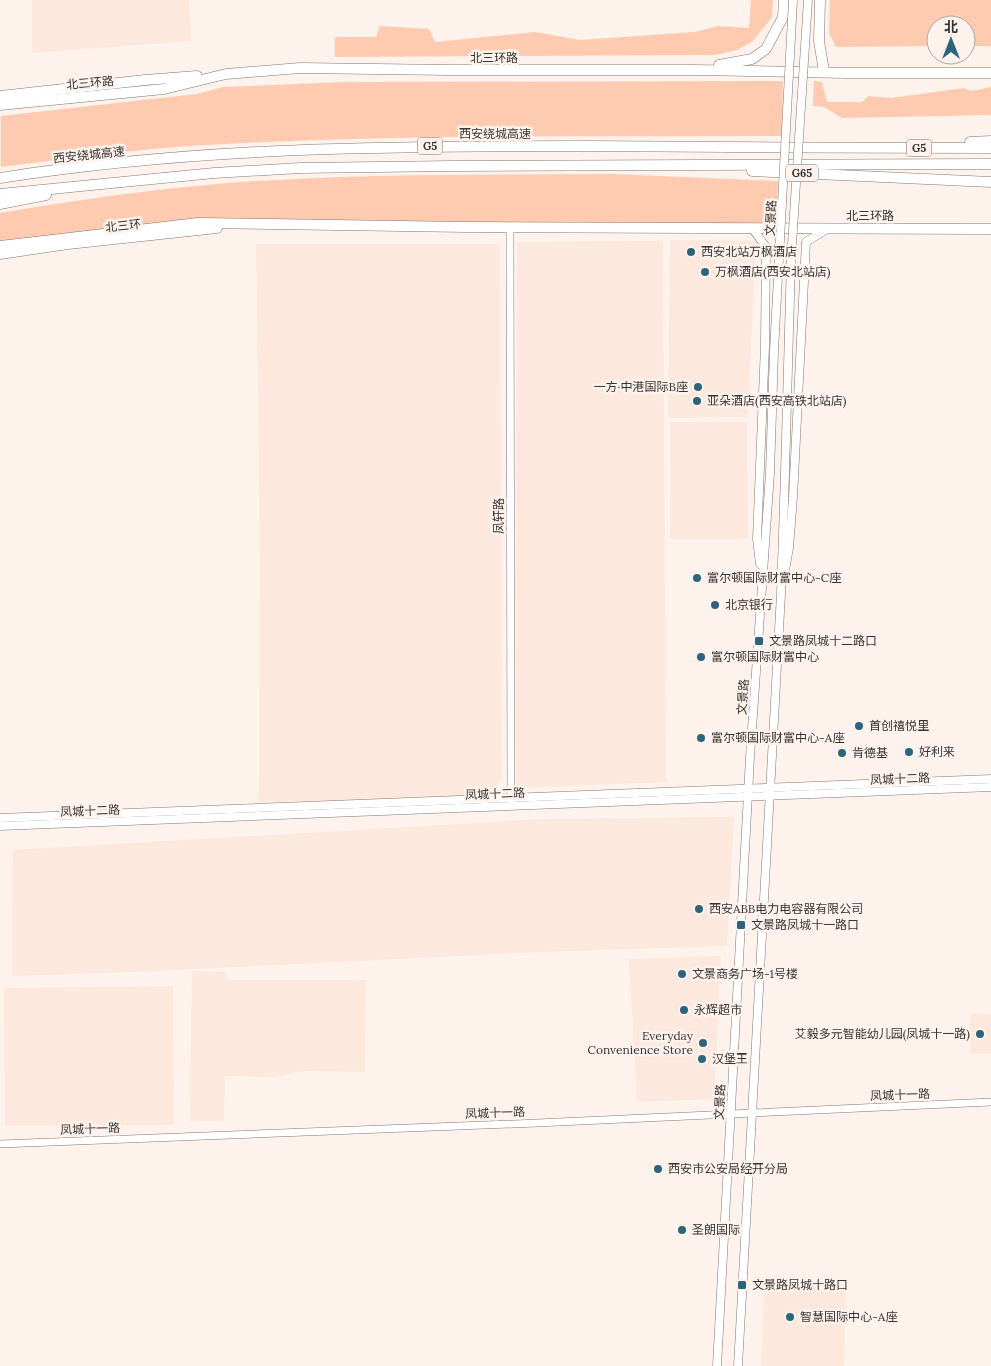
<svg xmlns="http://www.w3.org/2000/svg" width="991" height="1366" viewBox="0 0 991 1366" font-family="Lora,'Noto Sans SC',serif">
<rect width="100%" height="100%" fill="#fdf2ec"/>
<g fill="#fce8dd">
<path d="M32 0H189L192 41 32 53Z"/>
<path d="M670 240 756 241 748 417 668 418Z"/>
<path d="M663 241 666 782 516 788 517 242Z"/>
<path d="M256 244H500L502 777 487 797 259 802 260 563Z"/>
<path d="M670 422H747L748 539H670Z"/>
<path d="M734 817 727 946 539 952 133 972 12 976 13 850 543 819Z"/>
<path d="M721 956 714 1099 637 1102 629 959Z"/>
<path d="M192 971 226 972 227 980H366L365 1072 301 1071 276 1077 225 1076 224 1121H190Z"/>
<path d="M173 986 174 1125 5 1126 4 988Z"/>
<path d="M970 1013 991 1014V1054H970Z"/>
<path d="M846 1283 844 1366H761L764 1289Z"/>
</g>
<g fill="#fecbb0">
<path d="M751 0H773L772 17 753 41 737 50 716 55 335 57V37H376L380 26 429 29 435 42 535 32 580 40 695 32 718 26 749 28Z"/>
<path d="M830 0H991V46H966V25H936V46L836 47 829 33Z"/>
<path d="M783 81 782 136C596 137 410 134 224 144 150 147 75 158 1 167V116L197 94 223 87 346 82Z"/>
<path d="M814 81 822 82 827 102H862L868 96 891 98 964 88 971 91 991 87V115L842 118 824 107 813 106Z"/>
<path d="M614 174 778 181 777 223 267 224 0 246V213C72 201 144 190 217 184 349 173 482 175 614 174Z"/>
</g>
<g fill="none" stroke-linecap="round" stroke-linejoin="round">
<g stroke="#86766e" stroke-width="8">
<g id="tertiary">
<path d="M510 227 511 802"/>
<path d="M0 1144 537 1123 991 1102"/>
</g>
</g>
<g stroke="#86766e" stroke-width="9">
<g id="secondary">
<path d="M752 228 766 247 765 346 757 539 760 564"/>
<path d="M785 570 789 548 793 497 806 242 827 229"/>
<path d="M0 818 991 779"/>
<path d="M0 826 991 787"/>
<path d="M717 1366 750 757 770 473"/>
<path d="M738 1366 781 594 785 473"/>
</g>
</g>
<g stroke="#86766e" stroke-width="11">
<g id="trunk">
<path d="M820 0 819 41 824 71"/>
<path d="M719 65 752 59 766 49 783 17 784 0"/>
<path d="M0 96 145 80 197 76"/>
<path d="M0 105 164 89 226 74 300 68 450 70H695L846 73H991"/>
<path d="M0 246 198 223 465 227 991 229"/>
<path d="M0 254 68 244 217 228"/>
</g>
</g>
<g stroke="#86766e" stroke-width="11">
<g id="motorway">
<path d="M970 142 991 141"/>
<path d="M752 171 991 182"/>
<path d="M0 178C194 147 391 146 587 146 722 147 856 148 991 148"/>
<path d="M0 194 214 173 300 168 453 166 991 164"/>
<path d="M0 204 46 195"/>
</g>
</g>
<use href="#tertiary" stroke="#fff" stroke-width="7"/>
<use href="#secondary" stroke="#fff" stroke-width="8"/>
<use href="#trunk" stroke="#fff" stroke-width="10"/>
<use href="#motorway" stroke="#fff" stroke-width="10"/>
<g stroke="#86766e" stroke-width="9" stroke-linecap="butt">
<g id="secondary-bridge">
<path d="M770 473 774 351 793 0"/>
<path d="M785 473 791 260 808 0"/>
</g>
</g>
<use href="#secondary-bridge" stroke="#fff" stroke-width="8"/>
</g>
<g fill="#2a647d" stroke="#fdf2ec" stroke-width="2">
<circle cx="691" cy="252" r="5"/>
<circle cx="705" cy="272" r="5"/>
<circle cx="698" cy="387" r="5"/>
<circle cx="697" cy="401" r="5"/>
<circle cx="697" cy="578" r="5"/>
<circle cx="715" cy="605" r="5"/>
<rect x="754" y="636" width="10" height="10" rx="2.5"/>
<circle cx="701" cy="657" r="5"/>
<circle cx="859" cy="726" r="5"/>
<circle cx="701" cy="738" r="5"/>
<circle cx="909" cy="752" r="5"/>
<circle cx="842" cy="753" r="5"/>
<circle cx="699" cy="909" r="5"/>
<rect x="736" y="920" width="10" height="10" rx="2.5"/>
<circle cx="682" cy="974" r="5"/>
<circle cx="684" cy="1010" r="5"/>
<circle cx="980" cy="1034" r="5"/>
<circle cx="703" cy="1043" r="5"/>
<circle cx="702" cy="1059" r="5"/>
<circle cx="658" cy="1169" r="5"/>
<circle cx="682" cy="1230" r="5"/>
<rect x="737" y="1280" width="10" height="10" rx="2.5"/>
<circle cx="790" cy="1317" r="5"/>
</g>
<g text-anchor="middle" stroke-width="5" stroke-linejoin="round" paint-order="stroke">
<g fill="#fdf2ec" stroke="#746c68" stroke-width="1">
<rect x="417.5" y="137.5" width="25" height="17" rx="4"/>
<rect x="906.5" y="139.5" width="25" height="17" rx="4"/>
<rect x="786" y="164.5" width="32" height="17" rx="4"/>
</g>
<g font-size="11" font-weight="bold" fill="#39332f">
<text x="430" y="150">G5</text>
<text x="919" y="152">G5</text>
<text x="802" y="177">G65</text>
</g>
<g font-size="12" fill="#39332f" stroke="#fdf2ec">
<text x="494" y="62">北三环路</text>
<text transform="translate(90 83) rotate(-5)" y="4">北三环路</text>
<text x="495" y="138">西安绕城高速</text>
<text transform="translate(89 155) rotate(-6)" y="4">西安绕城高速</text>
<text x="870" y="220">北三环路</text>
<text transform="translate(771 218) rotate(-87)" y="4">文景路</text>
<text transform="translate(123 226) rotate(-6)" y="4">北三环</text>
<text transform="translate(499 516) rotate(-90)" y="4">凤轩路</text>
<text transform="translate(743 697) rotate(-86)" y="4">文景路</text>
<text transform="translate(900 779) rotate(-2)" y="4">凤城十二路</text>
<text transform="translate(495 794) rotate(-2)" y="4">凤城十二路</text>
<text transform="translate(90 811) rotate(-2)" y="4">凤城十二路</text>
<text transform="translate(900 1095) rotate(-2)" y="4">凤城十一路</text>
<text transform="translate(720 1102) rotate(-87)" y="4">文景路</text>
<text transform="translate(495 1113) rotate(-2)" y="4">凤城十一路</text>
<text transform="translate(90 1129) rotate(-2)" y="4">凤城十一路</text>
</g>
<g font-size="12" fill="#39332f" stroke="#fdf2ec" text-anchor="start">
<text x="701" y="256">西安北站万枫酒店</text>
<text x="715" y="276">万枫酒店(西安北站店)</text>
<text x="688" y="391" text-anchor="end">一方·中港国际B座</text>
<text x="707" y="405">亚朵酒店(西安高铁北站店)</text>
<text x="707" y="582">富尔顿国际财富中心-C座</text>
<text x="725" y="609">北京银行</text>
<text x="769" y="645">文景路凤城十二路口</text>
<text x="711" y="661">富尔顿国际财富中心</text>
<text x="869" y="730">首创禧悦里</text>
<text x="711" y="742">富尔顿国际财富中心-A座</text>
<text x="919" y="756">好利来</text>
<text x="852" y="757">肯德基</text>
<text x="709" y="913">西安ABB电力电容器有限公司</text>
<text x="751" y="929">文景路凤城十一路口</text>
<text x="692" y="978">文景商务广场-1号楼</text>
<text x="694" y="1014">永辉超市</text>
<text x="970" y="1038" text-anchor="end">艾毅多元智能幼儿园(凤城十一路)</text>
<text x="693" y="1040" text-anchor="end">Everyday<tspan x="693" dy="14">Convenience Store</tspan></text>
<text x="712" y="1063">汉堡王</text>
<text x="668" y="1173">西安市公安局经开分局</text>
<text x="692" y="1234">圣朗国际</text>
<text x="752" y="1289">文景路凤城十路口</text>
<text x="800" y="1321">智慧国际中心-A座</text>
</g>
</g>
<g transform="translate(951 40)"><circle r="24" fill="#fdf2ec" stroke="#afa6a0"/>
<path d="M0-4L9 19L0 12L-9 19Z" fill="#2a647d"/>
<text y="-8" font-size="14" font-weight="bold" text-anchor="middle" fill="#39332f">北</text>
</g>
</svg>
